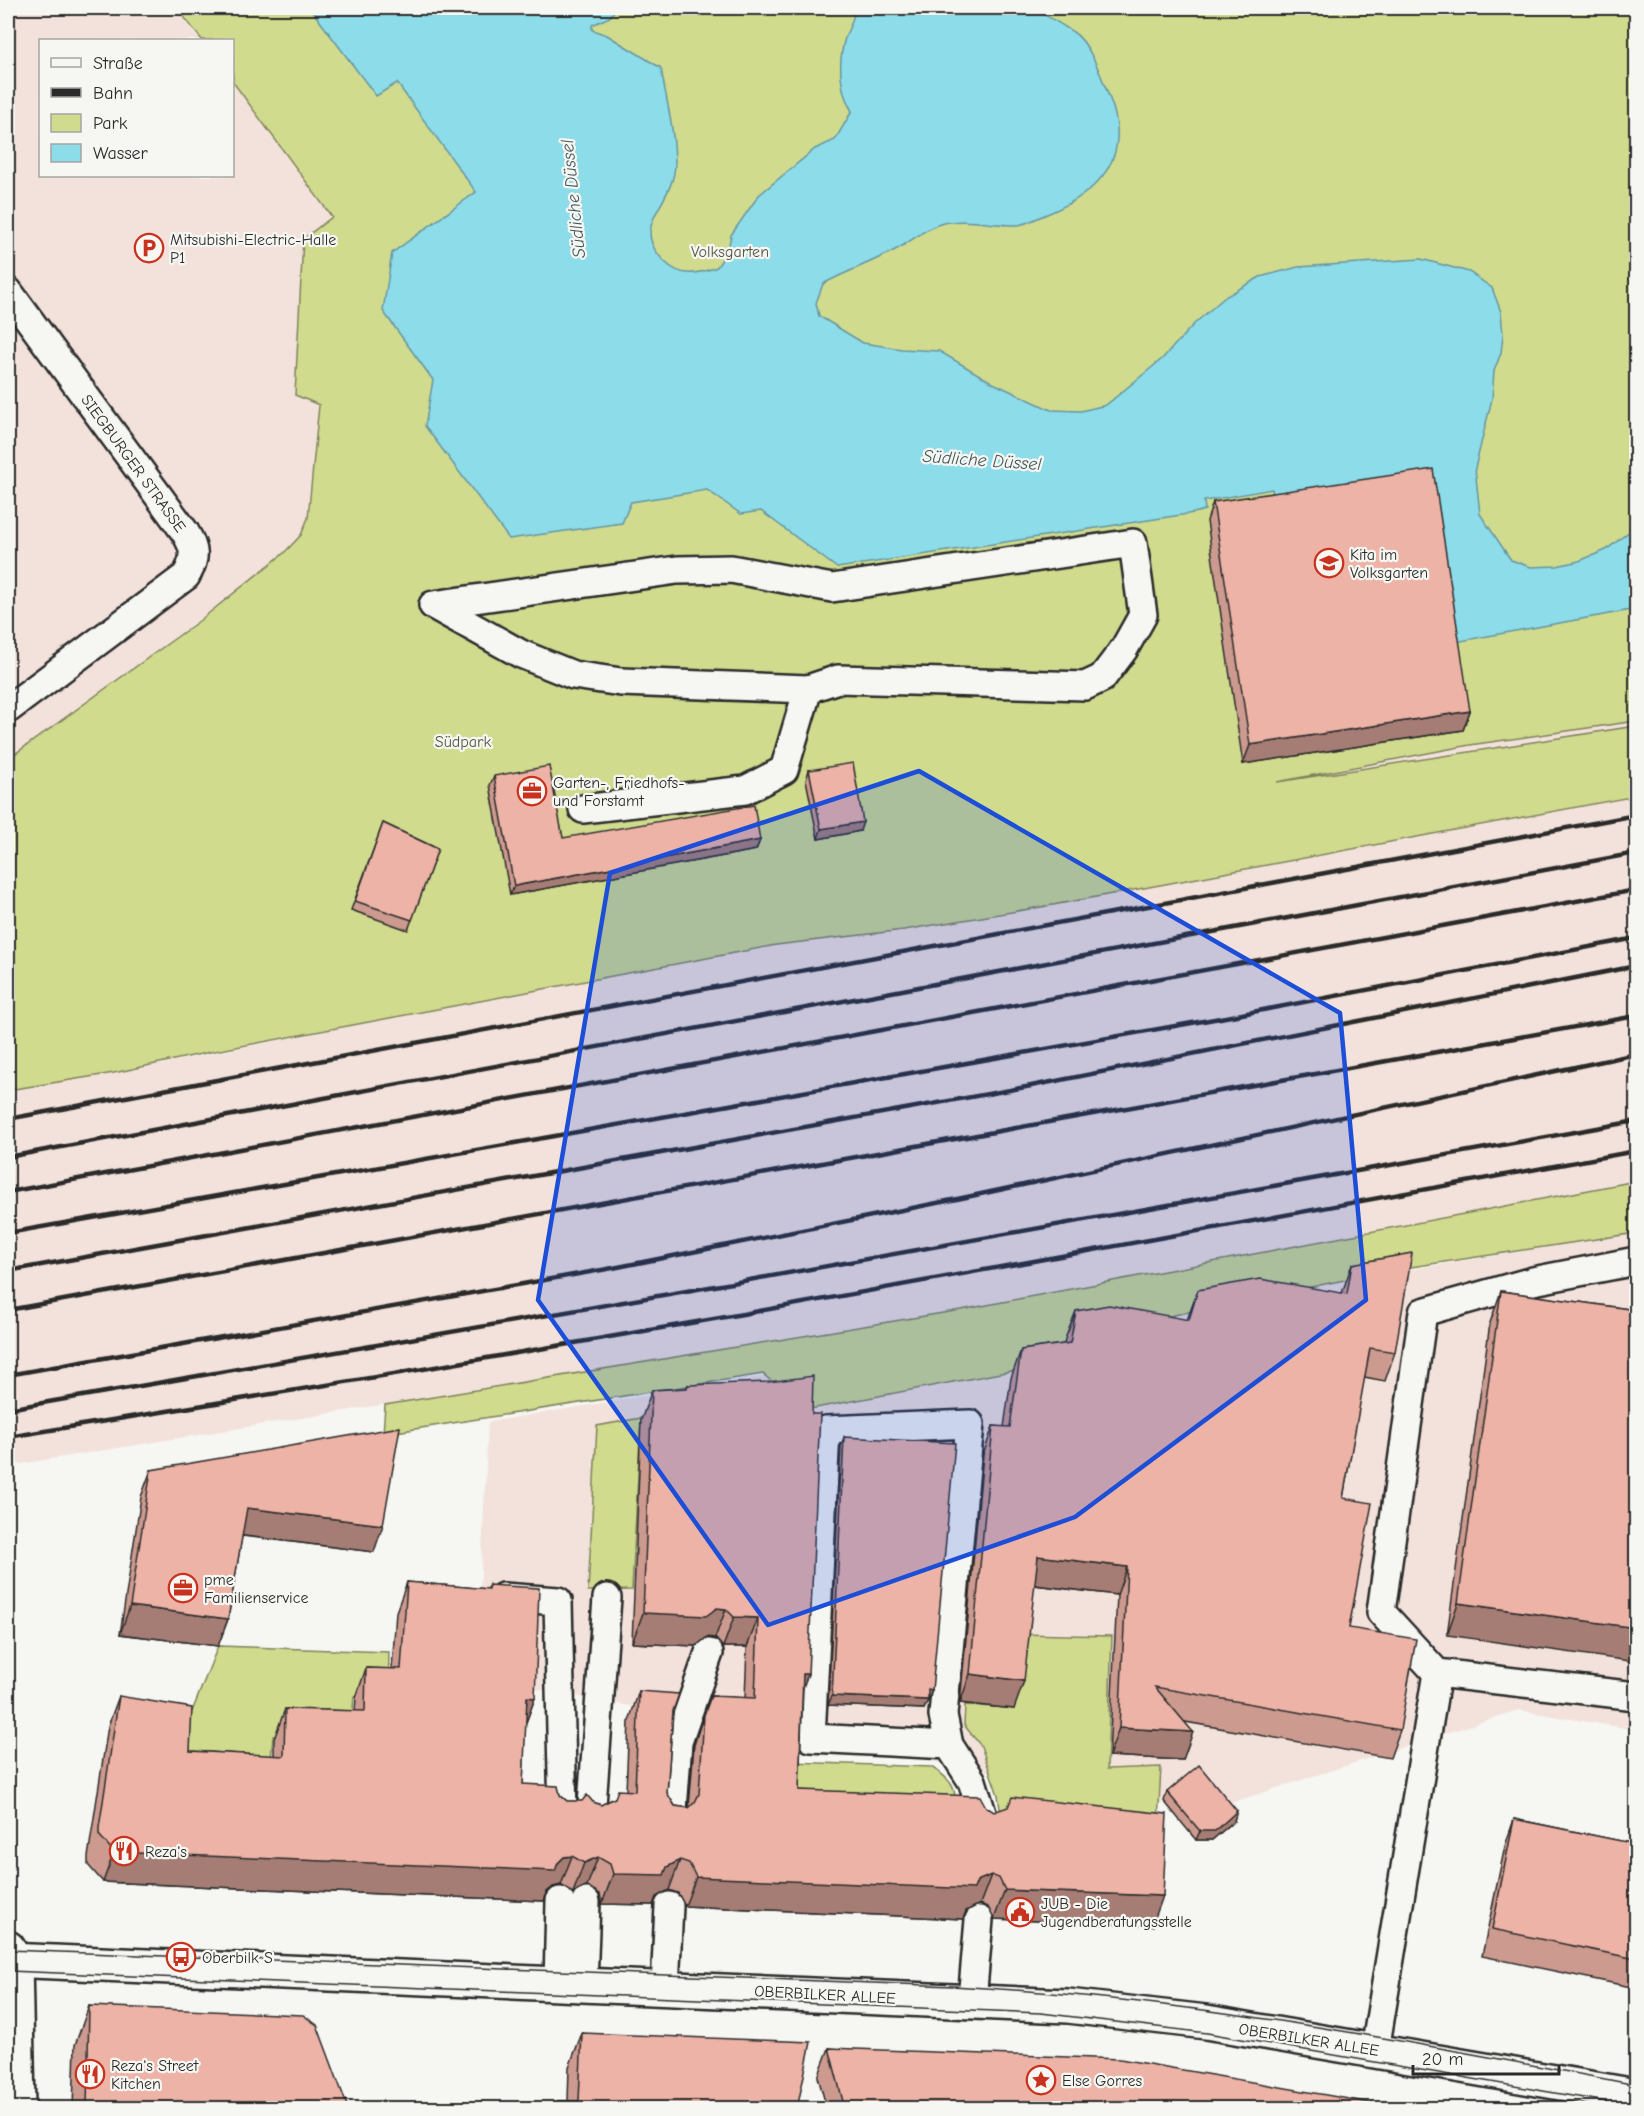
<svg xmlns="http://www.w3.org/2000/svg" width="1644" height="2116" viewBox="0 0 1644 2116" font-family="'Comic Neue',sans-serif">
<rect width="100%" height="100%" fill="#f6f6f2"/>
<filter id="ink" filterUnits="userSpaceOnUse"><feTurbulence type="fractalNoise" baseFrequency=".0167" numOctaves="2"/><feDisplacementMap in="SourceGraphic" scale="12" xChannelSelector="R" yChannelSelector="G"/><feConvolveMatrix kernelMatrix="1 2 1 2 8 2 1 2 1" color-interpolation-filters="sRGB"/></filter>
<g filter="url(#ink)">
<g fill="#f3e2db">
<path d="M8 8H186L211 40H40V176H232L233 70 339 214 308 518 301 535 284 553 214 609 8 759Z"/>
<path d="M1636 721V1181L961 1310 8 1466V1090L114 1073 404 1015 1249 787 1470 745Z"/>
<path d="M1636 1232V1730L1518 1710 1206 1811 476 1678 488 1422Z"/>
</g>
<g fill="#d0db8e" stroke="#7e835c" stroke-width="1.5">
<path d="M177 8H1636V721L1470 745 1277 782 1636 726V796L1053 905 904 930 776 945 215 1051 114 1073 8 1090V759L199 621 284 553 301 535 308 518 319 405 295 395 303 239 332 217 233 82 232 40H202Z"/>
<path d="M1636 1181V1233L1398 1269 1072 1336 1057 1378 1011 1371 805 1410 763 1374 383 1434 385 1405 961 1310Z"/>
<path d="M641 1418 632 1590 588 1591 597 1426Z"/>
<path d="M1018 1634 1112 1636 1107 1769 1161 1767 1157 1842 1002 1822 998 1795 981 1746 964 1725 965 1705 1007 1708Z"/>
<path d="M218 1646 389 1652 388 1696 354 1697 344 1809 307 1738 273 1736 269 1783 181 1777 182 1737Z"/>
<path d="M790 1762 931 1767C959 1783 956 1794 955 1823L741 1811Z"/>
</g>
<path fill="#8ddcea" stroke="#66959e" stroke-width="1.5" d="M310 8H616L610 17 592 25V30L607 35 661 68C666 99 675 132 675 164 674 206 626 225 666 263 682 278 697 274 717 267L728 250 731 235 759 195 815 149 835 140 852 111C839 91 838 61 845 38 849 27 854 20 855 8H962C991 23 1000 4 1024 8 1040 10 1059 23 1073 32 1090 42 1103 81 1110 99 1133 157 1099 193 1047 214 1039 217 1027 224 1018 225 993 226 965 217 940 224 925 228 911 242 897 249 873 262 847 271 823 284L816 303 819 316 863 343 902 349 939 351 993 383 1051 410 1081 411 1106 405 1162 359 1194 324 1225 297 1260 277 1298 267 1421 259 1469 272 1492 288 1501 312 1503 335 1501 353 1494 371 1492 399 1475 468 1480 514 1511 560 1531 567 1557 566 1579 561 1606 550 1636 526V609L1450 643 1276 510 1272 489 1204 501 1205 510 1194 513 837 568 761 511 741 514 707 490 631 502 622 523 509 539 425 426 433 380 383 311 392 253 476 192 397 83 376 96Z"/>
<g fill="none" stroke-linecap="round" stroke-linejoin="round">
<g stroke="#2b2b2b" stroke-width="32">
<g id="lane">
<path d="M8 291 185 532C196 550 196 558 186 576L8 709"/>
<path d="M1133 543 1143 615 1124 649 1102 678 1085 686 838 679 808 689 621 682 573 675 521 654 433 605 677 570 731 569 832 588Z"/>
<path d="M583 809 745 790 784 770 808 689"/>
<path d="M1636 1261 1533 1281 1423 1312 1381 1612 1437 1673 1636 1696"/>
<path d="M503 1597 558 1601 563 1817"/>
<path d="M949 1745 943 1715 970 1424 826 1430 811 1738 949 1745 972 1781 986 1826"/>
<path d="M591 1819 607 1598"/>
<path d="M672 1823 678 1742 709 1653"/>
<path d="M558 1984 560 1901"/>
<path d="M583 1984 586 1902"/>
<path d="M665 1987 669 1906"/>
<path d="M972 2000 979 1920"/>
<path d="M1375 2050 1437 1673"/>
</g>
</g>
<g stroke="#2b2b2b" stroke-width="38">
<g id="secondary">
<path d="M8 1948 15 1961 18 2108"/>
<path d="M8 1960 1068 2006 1206 2022 1636 2096"/>
</g>
</g>
<use href="#lane" stroke="#f6f6f2" stroke-width="27"/>
<use href="#secondary" stroke="#f6f6f2" stroke-width="33"/>
<g stroke="#2b2b2b" stroke-width="1.5">
<path d="M8 1950 952 1986C1182 1998 1410 2041 1636 2085"/>
<path d="M8 1971 1041 2013 1207 2033 1636 2107"/>
</g>
<g stroke="#2b2b2b" stroke-width="4.5">
<path d="M8 1119 1636 815"/>
<path d="M8 1157 1636 853"/>
<path d="M8 1192 1636 890"/>
<path d="M8 1233 1237 1015 1636 938"/>
<path d="M8 1271 1026 1087 1636 966"/>
<path d="M8 1310 1636 1016"/>
<path d="M8 1375 613 1268 962 1198 1636 1054"/>
<path d="M8 1409 738 1282 1636 1121"/>
<path d="M8 1437 400 1373 743 1314 1636 1151"/>
</g>
</g>
<g fill="#cc9a8f" stroke="#2b2b2b" stroke-width="1.5">
<path d="M1213 502 1470 711 1463 730 1243 764 1207 521Z"/>
<path d="M809 770 860 831 818 839 806 780Z"/>
<path d="M494 776 563 838 760 840 756 850 510 895 490 785Z"/>
<path d="M383 823 438 849 408 930 351 910Z"/>
<path d="M1352 1264 1395 1352 1385 1381 1364 1377 1343 1498 1349 1628 1400 1730 1390 1758 1185 1722 1183 1760 1109 1756 1117 1595 1034 1585 1014 1709 960 1703 983 1455 993 1426 1004 1427 1011 1378 1021 1350 1064 1344 1065 1339 1076 1311 1187 1320 1198 1290 1342 1293Z"/>
<path d="M1501 1291 1636 1310 1447 1635 1490 1323Z"/>
<path d="M688 1385 803 1688 799 1790 986 1807 1152 1926 994 1919 988 1907 980 1904 966 1911 963 1919 685 1906 678 1893 669 1890 656 1897 653 1905 602 1904 600 1894 587 1886 573 1893 561 1885 553 1887 547 1892 544 1901 103 1882 88 1865V1857L108 1726 119 1696 190 1751 274 1756V1739L285 1709 355 1711 356 1698 366 1668 392 1669 396 1612 407 1582 488 1589 489 1585 535 1698 525 1725 523 1784 560 1795 567 1801 593 1802 601 1805 615 1798 626 1791 629 1721 639 1691 673 1711 667 1793 675 1806 689 1808 694 1745 700 1726 711 1696 745 1698 747 1647H723L715 1638 707 1637 696 1646 632 1643 641 1420 652 1390 686 1388Z"/>
<path d="M844 1437 932 1690 924 1709 828 1705 841 1446Z"/>
<path d="M151 1470 374 1552 242 1536 228 1619 218 1646 120 1634 141 1497Z"/>
<path d="M1167 1792 1234 1821 1212 1840H1196L1164 1801Z"/>
<path d="M1514 1819 1636 1844V1988L1482 1956 1505 1846Z"/>
<path d="M89 2006 348 2108 73 2109 75 2045Z"/>
<path d="M582 2033 797 2109H556L558 2101H568L569 2067Z"/>
<path d="M829 2048 1406 2109H827L818 2077Z"/>
</g>
<g fill="#a67d74" stroke="#2b2b2b" stroke-width="1.5">
<path d="M1470 711 1463 730 1243 764 1250 745Z"/>
<path d="M863 822 860 831 818 839 821 829Z"/>
<path d="M760 840 756 850 510 895 514 886Z"/>
<path d="M247 1508 383 1525 374 1552 237 1535Z"/>
<path d="M1038 1556 1127 1567 1117 1595 1027 1584Z"/>
<path d="M1458 1603 1636 1628V1662L1447 1635Z"/>
<path d="M130 1606 228 1619 218 1646 120 1634Z"/>
<path d="M717 1608 726 1609 715 1638 707 1637 696 1646 632 1643 643 1613Z"/>
<path d="M734 1617 758 1618 747 1647H723Z"/>
<path d="M803 1674H808L797 1704Z"/>
<path d="M970 1674 1024 1681 1014 1709 960 1703Z"/>
<path d="M928 1689 932 1690 929 1699H925Z"/>
<path d="M832 1696 928 1700 924 1709 828 1705Z"/>
<path d="M527 1697 535 1698 524 1728Z"/>
<path d="M1119 1728 1193 1732 1183 1760 1109 1756Z"/>
<path d="M1237 1811 1234 1821 1212 1840H1196L1200 1831Z"/>
<path d="M114 1852 558 1863 564 1857 572 1856 561 1885 553 1887 547 1892 544 1901 103 1882Z"/>
<path d="M598 1857 587 1886 573 1893 584 1863Z"/>
<path d="M680 1860 669 1890 656 1897 653 1905 602 1904 613 1874 667 1867Z"/>
<path d="M991 1875 980 1904 966 1911 963 1919 685 1906 696 1877 977 1881Z"/>
<path d="M1005 1890 1163 1896 1152 1926 994 1919Z"/>
<path d="M177 2103 268 2109H175Z"/>
</g>
<g fill="#edb3a6" stroke="#2b2b2b" stroke-width="1.5">
<path d="M1433 469 1470 711 1250 745 1213 502Z"/>
<path d="M853 763 863 822 821 829 809 770Z"/>
<path d="M549 766 563 838 754 805 760 840 514 886 494 776Z"/>
<path d="M383 823 438 849 412 920 355 901Z"/>
<path d="M1412 1253 1395 1352 1370 1348 1343 1498 1372 1503 1349 1628 1416 1639 1400 1730 1155 1687 1193 1732 1119 1728 1127 1567 1038 1556 1024 1681 970 1674 993 1426 1010 1427 1021 1350 1070 1343 1076 1311 1109 1305 1189 1320 1198 1290 1260 1279 1347 1294 1352 1264Z"/>
<path d="M1501 1291 1636 1310V1628L1458 1603Z"/>
<path d="M813 1376 812 1414H820L808 1674H803L799 1790 980 1796 986 1807 994 1812 1008 1807 1012 1797 1167 1814 1163 1896 1005 1890 999 1878 991 1875 977 1881 974 1889 696 1877 689 1863 680 1860 667 1867 664 1875 613 1874 610 1864 598 1857 584 1863 572 1856 564 1857 558 1863 555 1871 114 1852 99 1835V1828L119 1696 192 1708 190 1751 284 1756 285 1709 365 1711 366 1668 401 1669 407 1582 489 1589V1585L539 1588 535 1698 527 1697 523 1784 558 1786 560 1795 567 1801H582L587 1795 593 1802 601 1805 615 1798 618 1790 635 1791 639 1691 679 1694 673 1711 667 1793 675 1806 689 1808 695 1802 699 1794 704 1715 711 1696 755 1698 758 1618 734 1617 726 1609 717 1608 706 1616 643 1613 652 1390 687 1388 688 1385 768 1382Z"/>
<path d="M400 1427 383 1525 247 1508 228 1619 130 1606 151 1470Z"/>
<path d="M844 1437 955 1443 932 1690 928 1689V1700L832 1696Z"/>
<path d="M1199 1765 1237 1811 1215 1831H1200L1167 1792Z"/>
<path d="M1514 1819 1636 1844V1959L1492 1929Z"/>
<path d="M89 2006 303 2015 317 2025 348 2108 268 2109 177 2103 176 2109H87Z"/>
<path d="M582 2033 811 2042 797 2109H558V2101H579Z"/>
<path d="M829 2048 1120 2059 1406 2109H845Z"/>
</g>
</g>
<path fill="#1d4ed8" fill-opacity="0.2" stroke="#1d4ed8" stroke-width="4.5" stroke-linejoin="round" d="M919 771 1340 1013 1366 1300 1075 1517 768 1625 538 1300 610 873Z"/>
<defs>
<g id="parking-ring" transform="scale(1.5)"><circle r="9.5" fill="#f6f6f2" stroke="#c8321e" stroke-width="1.5"/><path d="M-3.5-5.5H1a3.5 3.5 0 0 1 0 7H-1V5.5H-3.5ZM-1-3.4V-.6H.8a1.4 1.4 0 0 0 0-2.8Z" fill="#c8321e"/></g>
<g id="school-ring" transform="scale(1.5)"><circle r="9.5" fill="#f6f6f2" stroke="#c8321e" stroke-width="1.5"/><path d="M0-5L7-2L0 1L-7-2ZM-4 1L0 2.5L4 1V4Q0 6-4 4Z" fill="#c8321e"/></g>
<g id="office-ring" transform="scale(1.5)"><circle r="9.5" fill="#f6f6f2" stroke="#c8321e" stroke-width="1.5"/><path d="M-6-3h4V-5.5h4V-3h4V5H-6ZM-1-4.5V-3h2v-1.5ZM-6 0V1H6V0Z" fill="#c8321e"/></g>
<g id="restaurant-ring" transform="scale(1.5)"><circle r="9.5" fill="#f6f6f2" stroke="#c8321e" stroke-width="1.5"/><path d="M-5-6h1v4h1v-4h1v4h1v-4h1v5L-1.5 .5V6h-2V.5L-5-1ZM5-6V6H3V1.5H1.5Q1.5-4 5-6Z" fill="#c8321e"/></g>
<g id="civic-ring" transform="scale(1.5)"><circle r="9.5" fill="#f6f6f2" stroke="#c8321e" stroke-width="1.5"/><path d="M-.6-6.5H3V-4.5H.6V-3L4-1V1h2V6H-6V1h2V-1L-.6-3ZM-1.2 2.5V6h2.4V2.5Z" fill="#c8321e"/></g>
<g id="bus-ring" transform="scale(1.5)"><circle r="9.5" fill="#f6f6f2" stroke="#c8321e" stroke-width="1.5"/><path d="M-5-6H5V4H4V6H2V4H-2V6H-4V4H-5ZM-3.5-4V0h7V-4ZM-3.5 1.2v1.5H-2V1.2ZM2 1.2v1.5H3.5V1.2Z" fill="#c8321e"/></g>
<g id="sight-ring" transform="scale(1.5)"><circle r="9.5" fill="#f6f6f2" stroke="#c8321e" stroke-width="1.5"/><path d="M0-6L1.8-2.2L6-1.7L2.9 1.2L3.7 5.4L0 3.3L-3.7 5.4L-2.9 1.2L-6-1.7L-1.8-2.2Z" fill="#c8321e"/></g>
</defs>
<g fill-rule="evenodd">
<use href="#parking-ring" x="149" y="248"/>
<use href="#school-ring" x="1329" y="563"/>
<use href="#office-ring" x="532" y="791"/>
<use href="#office-ring" x="183" y="1588"/>
<use href="#restaurant-ring" x="124" y="1851"/>
<use href="#civic-ring" x="1020" y="1912"/>
<use href="#bus-ring" x="181" y="1957"/>
<use href="#restaurant-ring" x="90" y="2074"/>
<use href="#sight-ring" x="1041" y="2080"/>
</g>
<g text-anchor="middle" stroke-width="4.5" stroke-linejoin="round" paint-order="stroke">
<g font-size="16" fill="#2b2b2b" stroke="#f6f6f2" text-anchor="start">
<text x="170" y="245">Mitsubishi-Electric-Halle<tspan x="170" dy="18">P1</tspan></text>
<text x="1350" y="560">Kita im<tspan x="1350" dy="18">Volksgarten</tspan></text>
<text x="553" y="788">Garten-, Friedhofs-<tspan x="553" dy="18">und Forstamt</tspan></text>
<text x="204" y="1585">pme<tspan x="204" dy="18">Familienservice</tspan></text>
<text x="145" y="1857">Reza's</text>
<text x="1041" y="1909">JUB - Die<tspan x="1041" dy="18">Jugendberatungsstelle</tspan></text>
<text x="202" y="1963">Oberbilk S</text>
<text x="111" y="2071">Reza's Street<tspan x="111" dy="18">Kitchen</tspan></text>
<text x="1062" y="2086">Else Gorres</text>
</g>
<g font-size="16" fill="#545744" stroke="#f6f6f2">
<text x="730" y="257">Volksgarten</text>
<text x="463" y="747">Südpark</text>
</g>
<g font-size="16" fill="#2b2b2b" stroke="#f6f6f2">
<text transform="translate(134 463) rotate(54)" y="6">SIEGBURGER STRASSE</text>
<text transform="translate(825 1994) rotate(3)" y="6">OBERBILKER ALLEE</text>
<text transform="translate(1309 2039) rotate(9)" y="6">OBERBILKER ALLEE</text>
</g>
<g font-size="18" font-style="italic" fill="#44575b" stroke="#f6f6f2">
<text transform="translate(573 199) rotate(-96)" y="6">Südliche Düssel</text>
<text transform="translate(982 460) rotate(4)" y="6">Südliche Düssel</text>
</g>
</g>
<rect width="1644" height="2116" fill="none" stroke="#f6f6f2" stroke-width="30"/>
<rect x="15" y="15" width="1614" height="2086" fill="none" stroke="#2b2b2b" stroke-width="2" filter="url(#ink)"/>
<rect x="39" y="39" width="195" height="138" fill="#f6f6f2" stroke="#a5a5a2" stroke-width="1.5"/>
<rect x="51" y="58" width="30" height="9" fill="#f6f6f2" stroke="#a5a5a2" stroke-width="1.5"/>
<text x="93" y="69" font-size="18" fill="#2b2b2b">Straße</text>
<rect x="51" y="88" width="30" height="9" fill="#2b2b2b" stroke="#a5a5a2" stroke-width="1.5"/>
<text x="93" y="99" font-size="18" fill="#2b2b2b">Bahn</text>
<rect x="51" y="114" width="30" height="18" fill="#d0db8e" stroke="#a5a5a2" stroke-width="1.5"/>
<text x="93" y="129" font-size="18" fill="#2b2b2b">Park</text>
<rect x="51" y="144" width="30" height="18" fill="#8ddcea" stroke="#a5a5a2" stroke-width="1.5"/>
<text x="93" y="159" font-size="18" fill="#2b2b2b">Wasser</text>
<path d="M1413 2065v9h146v-9" fill="none" stroke="#2b2b2b" stroke-width="3"/>
<text x="1422" y="2065" font-size="18" fill="#2b2b2b" stroke="#f6f6f2" stroke-width="4.5" paint-order="stroke">20 m</text>
</svg>
